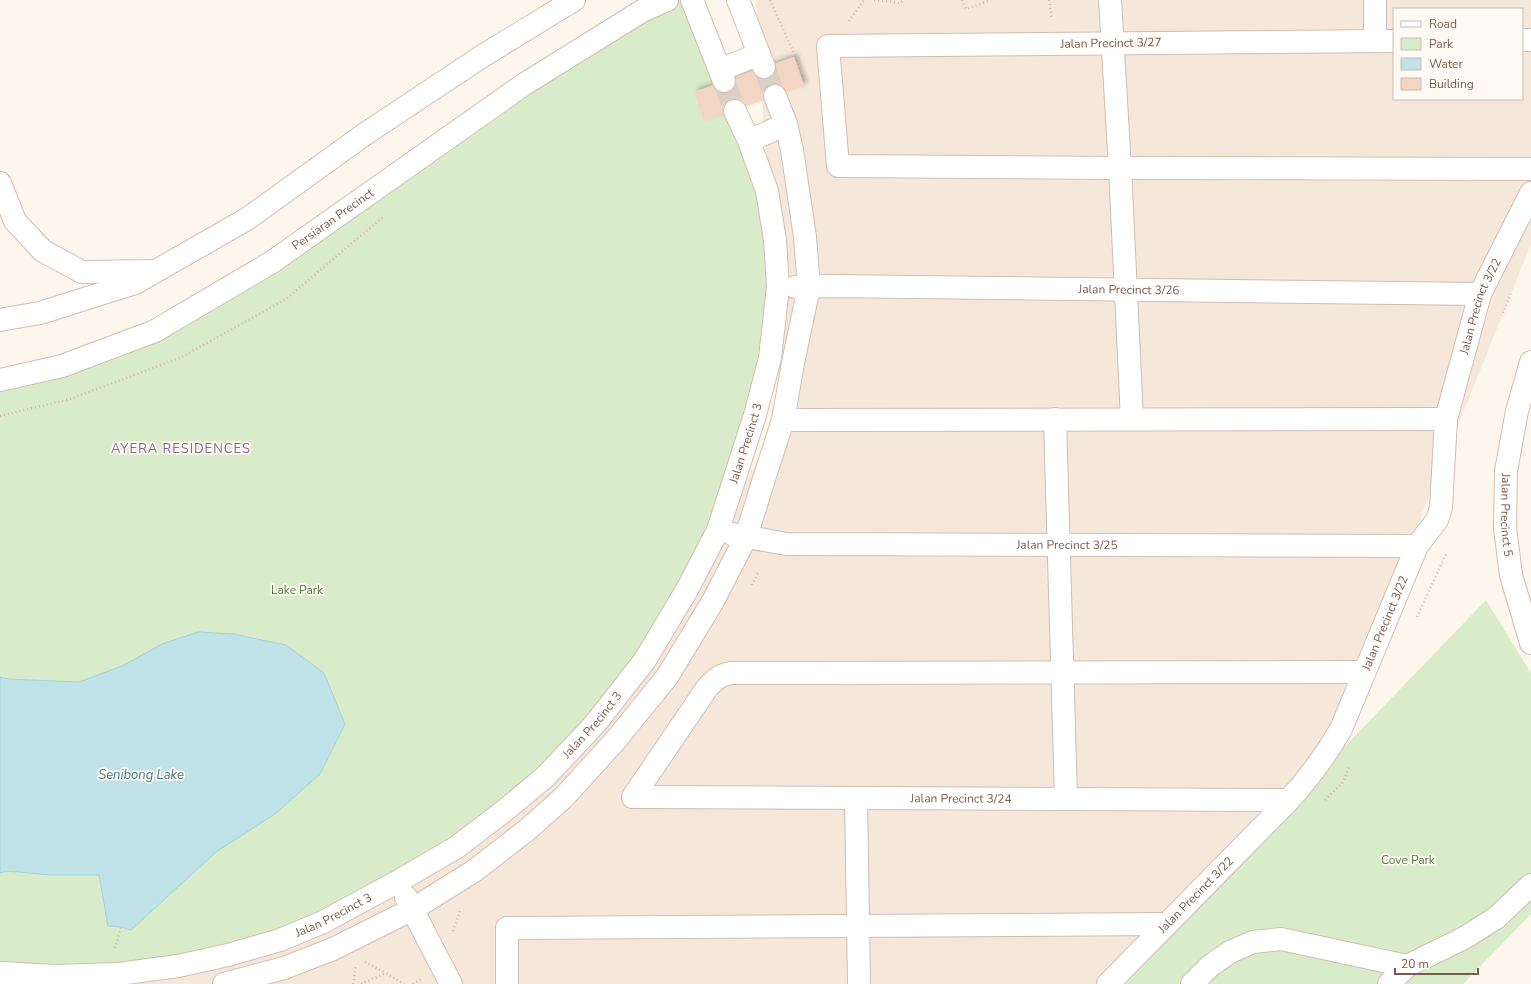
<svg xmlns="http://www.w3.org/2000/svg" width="1531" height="984" viewBox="0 0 1531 984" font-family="'Nunito Sans',sans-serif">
<defs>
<filter id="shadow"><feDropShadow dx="3.5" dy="-3.5" stdDeviation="2" flood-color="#0004"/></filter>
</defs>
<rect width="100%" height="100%" fill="#fdf6ec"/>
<path fill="#f5e8da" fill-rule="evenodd" d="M756 0H1531V244L1325 755 1129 984H0V947L595 724 783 420ZM1394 9H1522V99H1394Z"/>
<g fill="#d8ecc9">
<path d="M674 0H692L775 240 770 358 688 588 545 777 397 882 280 940 56 976 0 968V378L168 323Z"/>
<path d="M1486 600 1531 673V914L1463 984H1116Z"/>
</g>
<path fill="#bfe3e8" stroke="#a5d3da" d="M198 632 234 634 286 645 324 673 345 724 320 774 275 814 216 852 131 930 121 927 108 926 99 875H50L7 871 0 873V677L9 679 79 682 122 666 162 644Z"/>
<path fill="#f3d5c3" filter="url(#shadow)" d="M794 57 804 86 704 121 694 92Z"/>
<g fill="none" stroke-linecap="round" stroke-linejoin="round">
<g stroke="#dcd0c4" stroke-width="22" stroke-dasharray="22 11" stroke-linecap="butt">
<path d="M764 67 775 96"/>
<path d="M724 81 735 111"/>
</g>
<g stroke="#d1beb0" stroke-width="24">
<g id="minor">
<path d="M692 0 724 81"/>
<path d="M738 0 764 67"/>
<path d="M1110 0 1120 168 1132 419"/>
<path d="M1375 0V41"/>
<path d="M1522 40H1531"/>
<path d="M1394 41 828 46 838 166 1120 168 1531 169"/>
<path d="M720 70 759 54"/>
<path d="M749 141 786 124"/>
<path d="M0 183 15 221 43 251 82 272 151 271"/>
<path id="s1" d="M795 287 831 286 1480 294"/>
<path d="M0 320 40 313 135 283 247 219 365 134 481 57 574 0"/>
<path id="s2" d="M1531 362 1517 411 1506 471 1505 528 1511 575 1531 643"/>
<path id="s3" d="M0 380 62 366 155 331 272 262 523 85 642 11 667 0"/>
<path d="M1055 419 1066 799"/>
<path d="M783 420 1446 419"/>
<path id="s4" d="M732 534 786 544 1417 546"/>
<path d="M633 797 707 688C715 679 720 675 731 673L1364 672"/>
<path id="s5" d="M633 797 1289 800"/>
<path d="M856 798 859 984"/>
<path d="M406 897 451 984"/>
<path id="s6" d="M0 973 56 976 119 974 178 966 228 955 280 940 323 922 397 882 457 847 504 811 545 777 595 724 645 660 688 588 718 530 755 415 770 358 778 287 775 240 767 191 749 141 735 111"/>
<path d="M224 984 284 968 333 949 413 909 474 871 527 830 563 798 614 742 667 677 713 601 746 537 763 482 783 420 793 363 809 287 805 237 792 150 786 124 775 96"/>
<path d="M507 984V928L1166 924"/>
<path id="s7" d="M1108 984 1289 800C1309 778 1326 755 1341 729L1417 546 1437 520 1441 508 1446 419 1480 294 1531 193"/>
<path d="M1192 984 1210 966 1230 952 1253 942 1281 939 1407 966 1464 938 1496 918 1531 885"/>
<path d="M1389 984 1407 966"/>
</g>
</g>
<g stroke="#d9b8a5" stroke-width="2.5" stroke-dasharray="1 3" stroke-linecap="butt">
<path d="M770 0 796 58 804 80"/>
<path d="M874 0 900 3 904 0"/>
<path d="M962 0 966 9 991 0"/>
<path d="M1049 0 1052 19"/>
<path d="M849 21 864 0"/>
<path d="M1503 313 1511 294"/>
<path d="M0 416 70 399 180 358 286 299 383 217"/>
<path d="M752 585 758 573"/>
<path d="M1417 617 1447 552"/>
<path d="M1325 800 1343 782 1349 767"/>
<path d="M453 931 460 911"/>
<path d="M115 948 121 927"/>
<path d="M365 962 386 973"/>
<path d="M353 984 356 966"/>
<path d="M361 984 386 973 404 984"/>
<path d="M413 984 421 979"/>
</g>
<use href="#minor" stroke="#fff" stroke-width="22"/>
</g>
<g text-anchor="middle" stroke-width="3.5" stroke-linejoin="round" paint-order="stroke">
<g font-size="12" fill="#7a5c4d" stroke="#fffaf3">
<text transform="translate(1111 43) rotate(-1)" y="4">Jalan Precinct 3/27</text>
<text dy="4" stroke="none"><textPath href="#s3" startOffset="373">Persiaran Precinct</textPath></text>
<text dy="4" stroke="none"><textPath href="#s1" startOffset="334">Jalan Precinct 3/26</textPath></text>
<text dy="4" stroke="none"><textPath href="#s7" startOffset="797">Jalan Precinct 3/22</textPath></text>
<text dy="4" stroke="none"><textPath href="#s6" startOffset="991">Jalan Precinct 3</textPath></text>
<text dy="4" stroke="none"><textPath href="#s2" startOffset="156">Jalan Precinct 5</textPath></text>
<text dy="4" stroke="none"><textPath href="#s4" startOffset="336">Jalan Precinct 3/25</textPath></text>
<text dy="4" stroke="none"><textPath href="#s7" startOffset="461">Jalan Precinct 3/22</textPath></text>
<text dy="4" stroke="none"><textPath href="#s6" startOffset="667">Jalan Precinct 3</textPath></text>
<text dy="4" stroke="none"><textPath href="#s5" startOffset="328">Jalan Precinct 3/24</textPath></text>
<text dy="4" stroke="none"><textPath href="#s7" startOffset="125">Jalan Precinct 3/22</textPath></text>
<text dy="4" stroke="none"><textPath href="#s6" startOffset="343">Jalan Precinct 3</textPath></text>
</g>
<g font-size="12" fill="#537a41" stroke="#fffaf3">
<text x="297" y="594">Lake Park</text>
<text x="1408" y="864">Cove Park</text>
</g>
<g font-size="13" letter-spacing="1" fill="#846695" stroke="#fffaf3">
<text x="181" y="453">AYERA RESIDENCES</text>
</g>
<g font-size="13" font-style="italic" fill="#437c86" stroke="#fffaf3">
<text x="141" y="779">Senibong Lake</text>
</g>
</g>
<rect x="1393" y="8" width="130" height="92" fill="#fffaf3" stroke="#cabbb1"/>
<rect x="1401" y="21" width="20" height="6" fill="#ffffff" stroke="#cabbb1"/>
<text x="1429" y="28" font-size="12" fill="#7a5c4d">Road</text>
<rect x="1401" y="38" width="20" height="12" fill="#d8ecc9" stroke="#cabbb1"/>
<text x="1429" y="48" font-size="12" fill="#7a5c4d">Park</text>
<rect x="1401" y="58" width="20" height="12" fill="#bfe3e8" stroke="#cabbb1"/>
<text x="1429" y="68" font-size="12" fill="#7a5c4d">Water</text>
<rect x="1401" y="78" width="20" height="12" fill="#f3d5c3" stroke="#cabbb1"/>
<text x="1429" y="88" font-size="12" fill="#7a5c4d">Building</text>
<path d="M1395 968v6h83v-6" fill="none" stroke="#7a5c4d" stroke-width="2"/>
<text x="1401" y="968" font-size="12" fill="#7a5c4d" stroke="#fffaf3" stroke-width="3" paint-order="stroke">20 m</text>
</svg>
